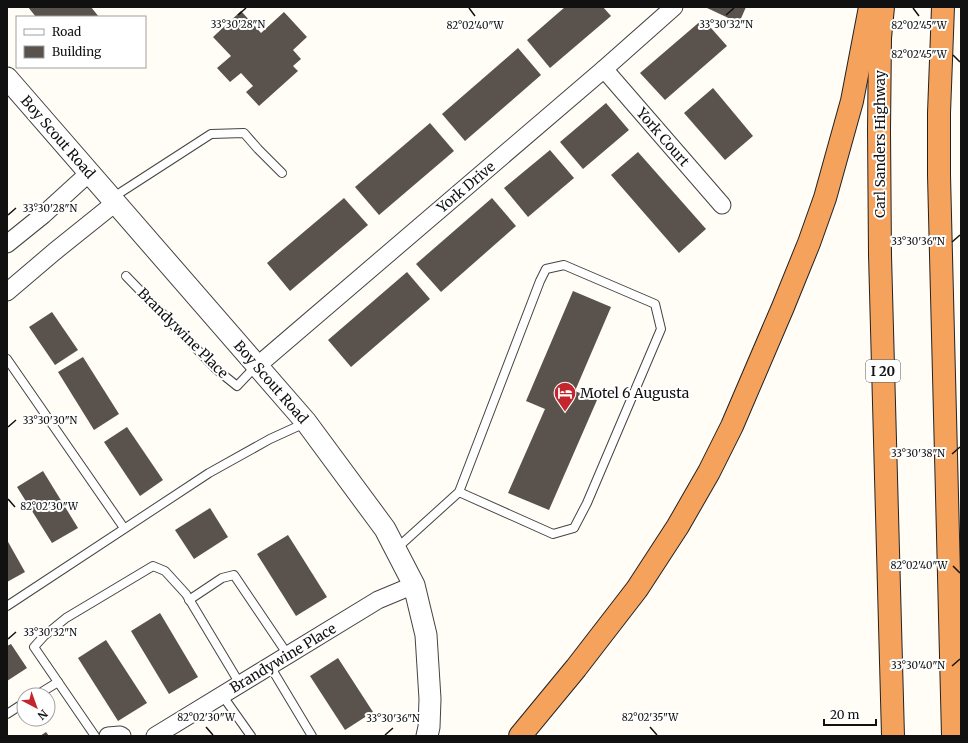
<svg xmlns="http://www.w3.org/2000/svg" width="968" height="743" viewBox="0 0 968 743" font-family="Merriweather,serif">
<rect width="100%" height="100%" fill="#fffdf5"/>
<g fill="#5a524d">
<path d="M28 7H91L99 17H36Z"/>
<path d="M565 7H603L611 16 550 68 527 40Z"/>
<path d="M705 7H746L739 23Z"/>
<path d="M241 11 261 33 284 12 307 37 293 50 301 59 293 66 298 71 259 106 246 92 253 86 241 73 230 82 217 68 231 56 213 37Z"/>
<path d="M703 19 727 46 665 100 640 73Z"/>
<path d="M518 48 541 75 465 141 442 114Z"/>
<path d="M713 88 753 136 725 160 684 113Z"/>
<path d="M606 103 629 130 583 169 560 142Z"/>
<path d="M430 123 454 151 379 215 355 187Z"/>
<path d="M550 150 574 178 528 217 504 188Z"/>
<path d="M638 152 706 229 679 253 611 175Z"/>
<path d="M344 198 368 225 290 291 267 263Z"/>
<path d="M492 198 516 226 441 292 416 264Z"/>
<path d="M407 272 430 299 351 367 328 340Z"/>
<path d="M573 291 611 307 575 391 597 400 549 510 508 493 545 409 526 401Z"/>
<path d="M52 312 78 350 55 365 29 327Z"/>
<path d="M83 357 119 414 94 430 58 372Z"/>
<path d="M127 427 163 480 140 496 104 442Z"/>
<path d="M43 471 78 528 52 543 17 487Z"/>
<path d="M210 508 228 537 194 559 175 530Z"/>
<path d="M288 535 327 597 296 616 257 554Z"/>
<path d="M7 540 25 572 7 582Z"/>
<path d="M160 613 198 677 169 694 131 631Z"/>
<path d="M106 640 147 703 118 721 78 658Z"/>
<path d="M11 644 27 668 7 681V646Z"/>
<path d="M338 658 373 712 345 730 310 676Z"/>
<path d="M46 732 49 736H40Z"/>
</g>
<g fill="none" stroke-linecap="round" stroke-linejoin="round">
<g stroke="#444" stroke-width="10">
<g id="service">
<path d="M112 198 211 134 244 133 258 149 282 173"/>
<path d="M126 276 216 369 237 386 256 366"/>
<path d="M7 359 124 528"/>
<path d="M396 549 459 492 540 281 546 269 564 265 655 304 661 329 587 503 574 528 553 534 459 492"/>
<path d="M189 600 222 578 234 575 288 655"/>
<path d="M7 606 209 473 270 439 305 423"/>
<path d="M270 666 312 736"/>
<path d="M37 695 58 682"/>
<path d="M222 695 251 736"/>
<path d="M7 714 24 703"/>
<path d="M95 736 34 647 44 636 66 618 153 566 165 571 186 594 240 684"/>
</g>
</g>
<g stroke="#444" stroke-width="19">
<g id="minor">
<path d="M604 69 722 205"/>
<path d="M7 244 43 215 89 173"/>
<path d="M7 292 54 252 115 203"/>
<path d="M257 366 604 69 674 7"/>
<path d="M108 736 120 735 122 736"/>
<path d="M155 736 378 600 414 585"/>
</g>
</g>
<g stroke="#444" stroke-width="23">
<path id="tertiary" d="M7 78 306 422 385 529 414 585 426 635 430 699 429 727 427 736"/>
</g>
<g stroke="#222" stroke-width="24">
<g id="motorway">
<path d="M883 7 880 38 879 130 880 255 893 736"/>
<path d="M943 7 939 113V175L953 736"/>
<path d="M520 736 576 668 637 589 678 526 709 472 732 426 783 307 809 243 825 198 852 101 870 7"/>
</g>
</g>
<use href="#service" stroke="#fff" stroke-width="8"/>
<use href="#minor" stroke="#fff" stroke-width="17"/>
<use href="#tertiary" stroke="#fff" stroke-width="21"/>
<use href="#motorway" stroke="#f5a25d" stroke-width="22"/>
</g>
<path fill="none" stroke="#111" stroke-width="1.5" d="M469 8 475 16M913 8 919 16M238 15 246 8M726 15 734 8M953 55 960 62M8 215 16 208M952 242 960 235M8 427 16 420M952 454 960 447M8 499 15 507M953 566 960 573M8 639 16 632M952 666 960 659M206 727 213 735M650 727 657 735M385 735 393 728"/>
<defs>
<g id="hotel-pin" transform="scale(1.15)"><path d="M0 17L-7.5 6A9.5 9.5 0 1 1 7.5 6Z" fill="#c4262e" stroke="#fff"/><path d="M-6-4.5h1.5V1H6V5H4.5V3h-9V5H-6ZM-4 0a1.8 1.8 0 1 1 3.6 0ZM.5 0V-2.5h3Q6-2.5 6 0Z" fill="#fff"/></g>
</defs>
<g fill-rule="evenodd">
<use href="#hotel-pin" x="565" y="393"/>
</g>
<g text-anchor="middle" stroke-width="4" stroke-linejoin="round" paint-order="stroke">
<rect fill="#fff" stroke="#585858" stroke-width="1" x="866" y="360" width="34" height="22" rx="3"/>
<g font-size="13" font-weight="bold" fill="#111">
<text x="883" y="376">I 20</text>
</g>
<g font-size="14" fill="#111" stroke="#fff">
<text transform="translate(58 137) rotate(49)" y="5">Boy Scout Road</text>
<text transform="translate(663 137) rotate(49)" y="5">York Court</text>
<text transform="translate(880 144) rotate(-90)" y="5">Carl Sanders Highway</text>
<text transform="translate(466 187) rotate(-40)" y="5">York Drive</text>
<text transform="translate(183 333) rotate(45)" y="5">Brandywine Place</text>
<text transform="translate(271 382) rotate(49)" y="5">Boy Scout Road</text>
<text transform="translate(283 658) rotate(-31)" y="5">Brandywine Place</text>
</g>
<g font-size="14" fill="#111" stroke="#fff" text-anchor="start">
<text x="580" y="398">Motel 6 Augusta</text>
</g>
</g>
<g font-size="10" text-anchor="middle" fill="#111" stroke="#fff" stroke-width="4" stroke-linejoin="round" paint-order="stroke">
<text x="238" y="28">33°30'28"N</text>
<text x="726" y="28">33°30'32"N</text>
<text x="475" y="29">82°02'40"W</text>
<text x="919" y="29">82°02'45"W</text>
<text x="919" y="58">82°02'45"W</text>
<text x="50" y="212">33°30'28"N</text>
<text x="918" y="245">33°30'36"N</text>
<text x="50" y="424">33°30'30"N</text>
<text x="918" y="457">33°30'38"N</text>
<text x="49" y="510">82°02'30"W</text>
<text x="919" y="569">82°02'40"W</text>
<text x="50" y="636">33°30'32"N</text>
<text x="918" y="669">33°30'40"N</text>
<text x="206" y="721">82°02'30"W</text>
<text x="650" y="721">82°02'35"W</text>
<text x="393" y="722">33°30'36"N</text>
</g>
<rect width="968" height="743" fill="none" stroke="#111111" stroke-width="16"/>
<rect x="16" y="16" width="130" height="52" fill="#ffffff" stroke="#a0a0a0"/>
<rect x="24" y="29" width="20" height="6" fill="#ffffff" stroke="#a0a0a0"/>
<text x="52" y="36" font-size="12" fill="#111111">Road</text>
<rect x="24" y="46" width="20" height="12" fill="#5a524d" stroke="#a0a0a0"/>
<text x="52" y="56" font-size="12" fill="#111111">Building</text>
<g transform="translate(36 707) rotate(139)"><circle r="19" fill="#ffffff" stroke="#a0a0a0"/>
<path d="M0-3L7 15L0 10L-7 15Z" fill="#c4262e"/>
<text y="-6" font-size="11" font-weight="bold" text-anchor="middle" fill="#111111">N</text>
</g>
<path d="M824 719v6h52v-6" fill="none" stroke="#111111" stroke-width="2"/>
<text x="830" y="719" font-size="12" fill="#111111" stroke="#ffffff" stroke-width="3" paint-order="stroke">20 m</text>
</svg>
